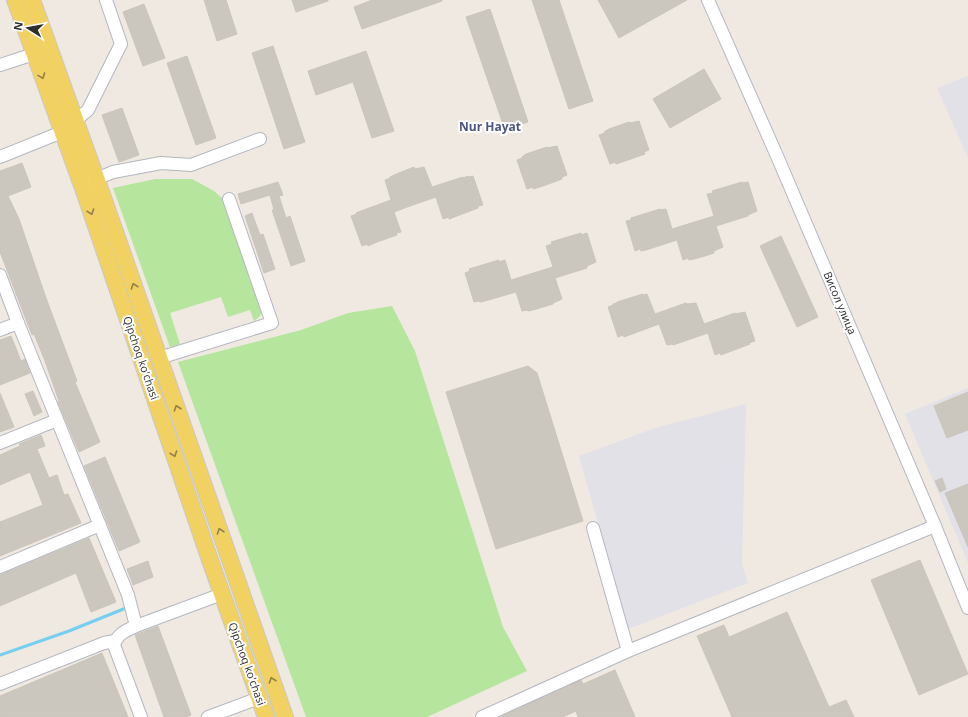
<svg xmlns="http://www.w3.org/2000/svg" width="968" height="717" viewBox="0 0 968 717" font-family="'Open Sans',sans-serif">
<rect width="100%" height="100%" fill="#efe9e1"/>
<g fill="#e3e1e8">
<path d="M968 76V158L937 88Z"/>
<path d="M968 388V563L905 414Z"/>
<path d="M746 404 742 564 748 583 628 629 579 456 655 428Z"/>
</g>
<g fill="#b6e59e">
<path d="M155 179H192L214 191 224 200 262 306C262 314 261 316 254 321L250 310 228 317 221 297 170 313 180 344 170 347 113 188Z"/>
<path d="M392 306 415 351 503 627 527 671 427 717H306L178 362 301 330 348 313Z"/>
</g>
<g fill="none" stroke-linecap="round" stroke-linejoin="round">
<path stroke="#75cff0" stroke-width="3" d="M0 655 69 631 126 608"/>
</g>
<g fill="#cbc7bf" stroke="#cbc5ba">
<path d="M204 0H226L237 34 217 41Z"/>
<path d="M292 0H328V1L296 12Z"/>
<path d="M372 0H442V1L362 29 354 7Z"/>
<path d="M532 0H559L593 101 569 109Z"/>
<path d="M598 0H687L619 38Z"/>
<path d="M144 4 165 58 143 66 123 12Z"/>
<path d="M490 9 528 122 505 130 466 17Z"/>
<path d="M273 46 305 142 284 149 252 53Z"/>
<path d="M366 51 394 131 372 138 353 82 316 95 308 71Z"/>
<path d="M187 56 216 138 196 145 167 63Z"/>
<path d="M704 69 721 99 670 128 653 99Z"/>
<path d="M122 108 139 155 119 162 102 115Z"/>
<path d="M639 121 649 150 644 152 645 154 625 161 616 164 615 162 610 164 599 135 605 133 604 132 609 129 629 122 630 123Z"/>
<path d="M557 146 567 175 562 177V179L543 186 533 189V187L527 189 517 160 522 158V157L526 154 547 147V148Z"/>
<path d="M22 163 31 187 8 196 19 219 46 298 77 381 75 382 100 442 79 452 58 402 59 401 45 361 34 334 32 335 0 252V171Z"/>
<path d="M414 167 415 169 424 167 432 187 463 177V178L468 176 469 177 473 176 483 205 478 206V208L449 219V217L443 219 436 197 410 206 394 212 401 232 396 233 397 235 377 242 368 246 367 244 362 246 351 216 357 214 356 213 361 211 391 200 385 180 390 178V177L394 175Z"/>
<path d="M278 182 283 195 279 196 286 218 290 216 305 261 291 266 272 210H274L270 195 241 204 238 194Z"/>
<path d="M742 182V183L748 182 757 211 748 215V216L716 226 723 247 714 251V253L705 256 694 259 689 260 688 258 683 260 677 240 646 250 641 251 640 249 635 251 626 221 631 220V218L660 209V210L666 209 672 229 714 216 707 194 713 193 712 191Z"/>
<path d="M252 213 260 235 263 234 275 269 264 273 245 216Z"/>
<path d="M581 233V235L587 233 596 262 587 266V268L555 278 562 299 553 303V304L533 310 528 311 527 310 522 311 516 292 485 301 480 302 479 301 474 302 465 273 470 271 469 269 499 260V262L505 260 511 280 553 267 546 246 552 244 551 242Z"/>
<path d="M781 236 818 317 797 327 760 246Z"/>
<path d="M643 294V295L647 294 655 314 686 303 687 304 696 303 704 324 735 313V314L745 312 755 341 749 343 750 344 721 355 720 353 715 355 708 333 673 345 672 344 667 345 659 324 624 337 623 335 618 337 608 307 613 305V304L617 303V302Z"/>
<path d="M11 336 21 361 25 359 30 373 0 385V340Z"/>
<path d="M528 366 537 373 583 521 496 549 446 392Z"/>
<path d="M33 391 42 412 34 416 25 394Z"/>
<path d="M968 392V430L947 438 934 406Z"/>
<path d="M0 393 14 427 0 432Z"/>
<path d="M41 435 45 446 37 449 49 478 57 475 64 495 68 494 81 523 0 556V522L43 505 30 472 0 485V455L20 446 19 444Z"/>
<path d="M105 457 140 542 119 551 84 466Z"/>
<path d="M942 478 946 489 940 492 935 481Z"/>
<path d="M968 484V547L945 493Z"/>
<path d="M89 538 116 602 91 612 76 573 0 606V575Z"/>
<path d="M920 560 968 674 919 695 871 580Z"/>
<path d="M148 561 153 577 133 585 127 569Z"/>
<path d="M787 612 829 707 846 700 854 717H732L697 636 724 625 729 637Z"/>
<path d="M158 626 191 715 186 717H164L135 635Z"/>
<path d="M102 653 128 717H0V696Z"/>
<path d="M615 670 635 717H578L576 711 563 717H500L581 680 583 684Z"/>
</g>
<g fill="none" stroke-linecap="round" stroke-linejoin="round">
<g stroke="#b4b7c1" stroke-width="14">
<g id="minor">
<path d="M708 0 777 156 935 526 968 608"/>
<path d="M0 65 34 54"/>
<path d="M75 121 88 110 121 44 106 0"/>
<path d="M0 157 62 132"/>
<path d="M90 184 96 179 113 172 161 163 191 165 260 139"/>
<path d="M0 275 18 323 128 595 136 626C127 630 117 634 114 645L141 717"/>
<path d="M0 330 18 323"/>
<path d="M159 358 272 323 229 199"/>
<path d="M0 443 57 420"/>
<path d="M593 528 628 651"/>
<path d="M0 567 100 525"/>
<path d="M136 626 222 594"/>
<path d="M0 684 104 643 115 641"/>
<path d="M208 717 259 698"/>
<path d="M482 717 628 651 935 526"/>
</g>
</g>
<g stroke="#c9c9c9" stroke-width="18">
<g id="major">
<path d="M15 0 84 191 211 563 266 717"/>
<path d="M32 0 99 186 285 717"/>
</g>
</g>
<use href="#minor" stroke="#fff" stroke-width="12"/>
<use href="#major" stroke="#f2d163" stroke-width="16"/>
</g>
<defs><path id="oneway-chevron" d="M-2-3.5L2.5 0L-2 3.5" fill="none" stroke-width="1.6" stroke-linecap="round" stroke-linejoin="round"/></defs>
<g stroke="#908048">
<use href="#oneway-chevron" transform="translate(42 76) rotate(70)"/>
<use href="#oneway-chevron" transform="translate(91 212) rotate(71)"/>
<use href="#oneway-chevron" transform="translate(134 286) rotate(-109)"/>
<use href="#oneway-chevron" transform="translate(177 408) rotate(-109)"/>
<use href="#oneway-chevron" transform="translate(174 454) rotate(71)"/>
<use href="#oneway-chevron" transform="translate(220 531) rotate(-109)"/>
<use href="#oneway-chevron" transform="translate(272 680) rotate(-109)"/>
</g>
<g text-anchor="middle" stroke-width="4" stroke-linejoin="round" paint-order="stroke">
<g font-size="11" fill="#2e2e2e" stroke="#fff">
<text transform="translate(840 303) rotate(67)" y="4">Висол улица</text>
<text transform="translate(141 358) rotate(71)" y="4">Qipchoq ko'chasi</text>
<text transform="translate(247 664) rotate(70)" y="4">Qipchoq ko'chasi</text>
</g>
<g font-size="12" font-weight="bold" fill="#4d5680" stroke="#fff">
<text x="490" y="131">Nur Hayat</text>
</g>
</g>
<g transform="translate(28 28) rotate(281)" stroke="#ffffff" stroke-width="3" paint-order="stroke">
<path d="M0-3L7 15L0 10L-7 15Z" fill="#2e2e2e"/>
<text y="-6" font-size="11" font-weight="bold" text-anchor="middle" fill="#2e2e2e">N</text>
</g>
</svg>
